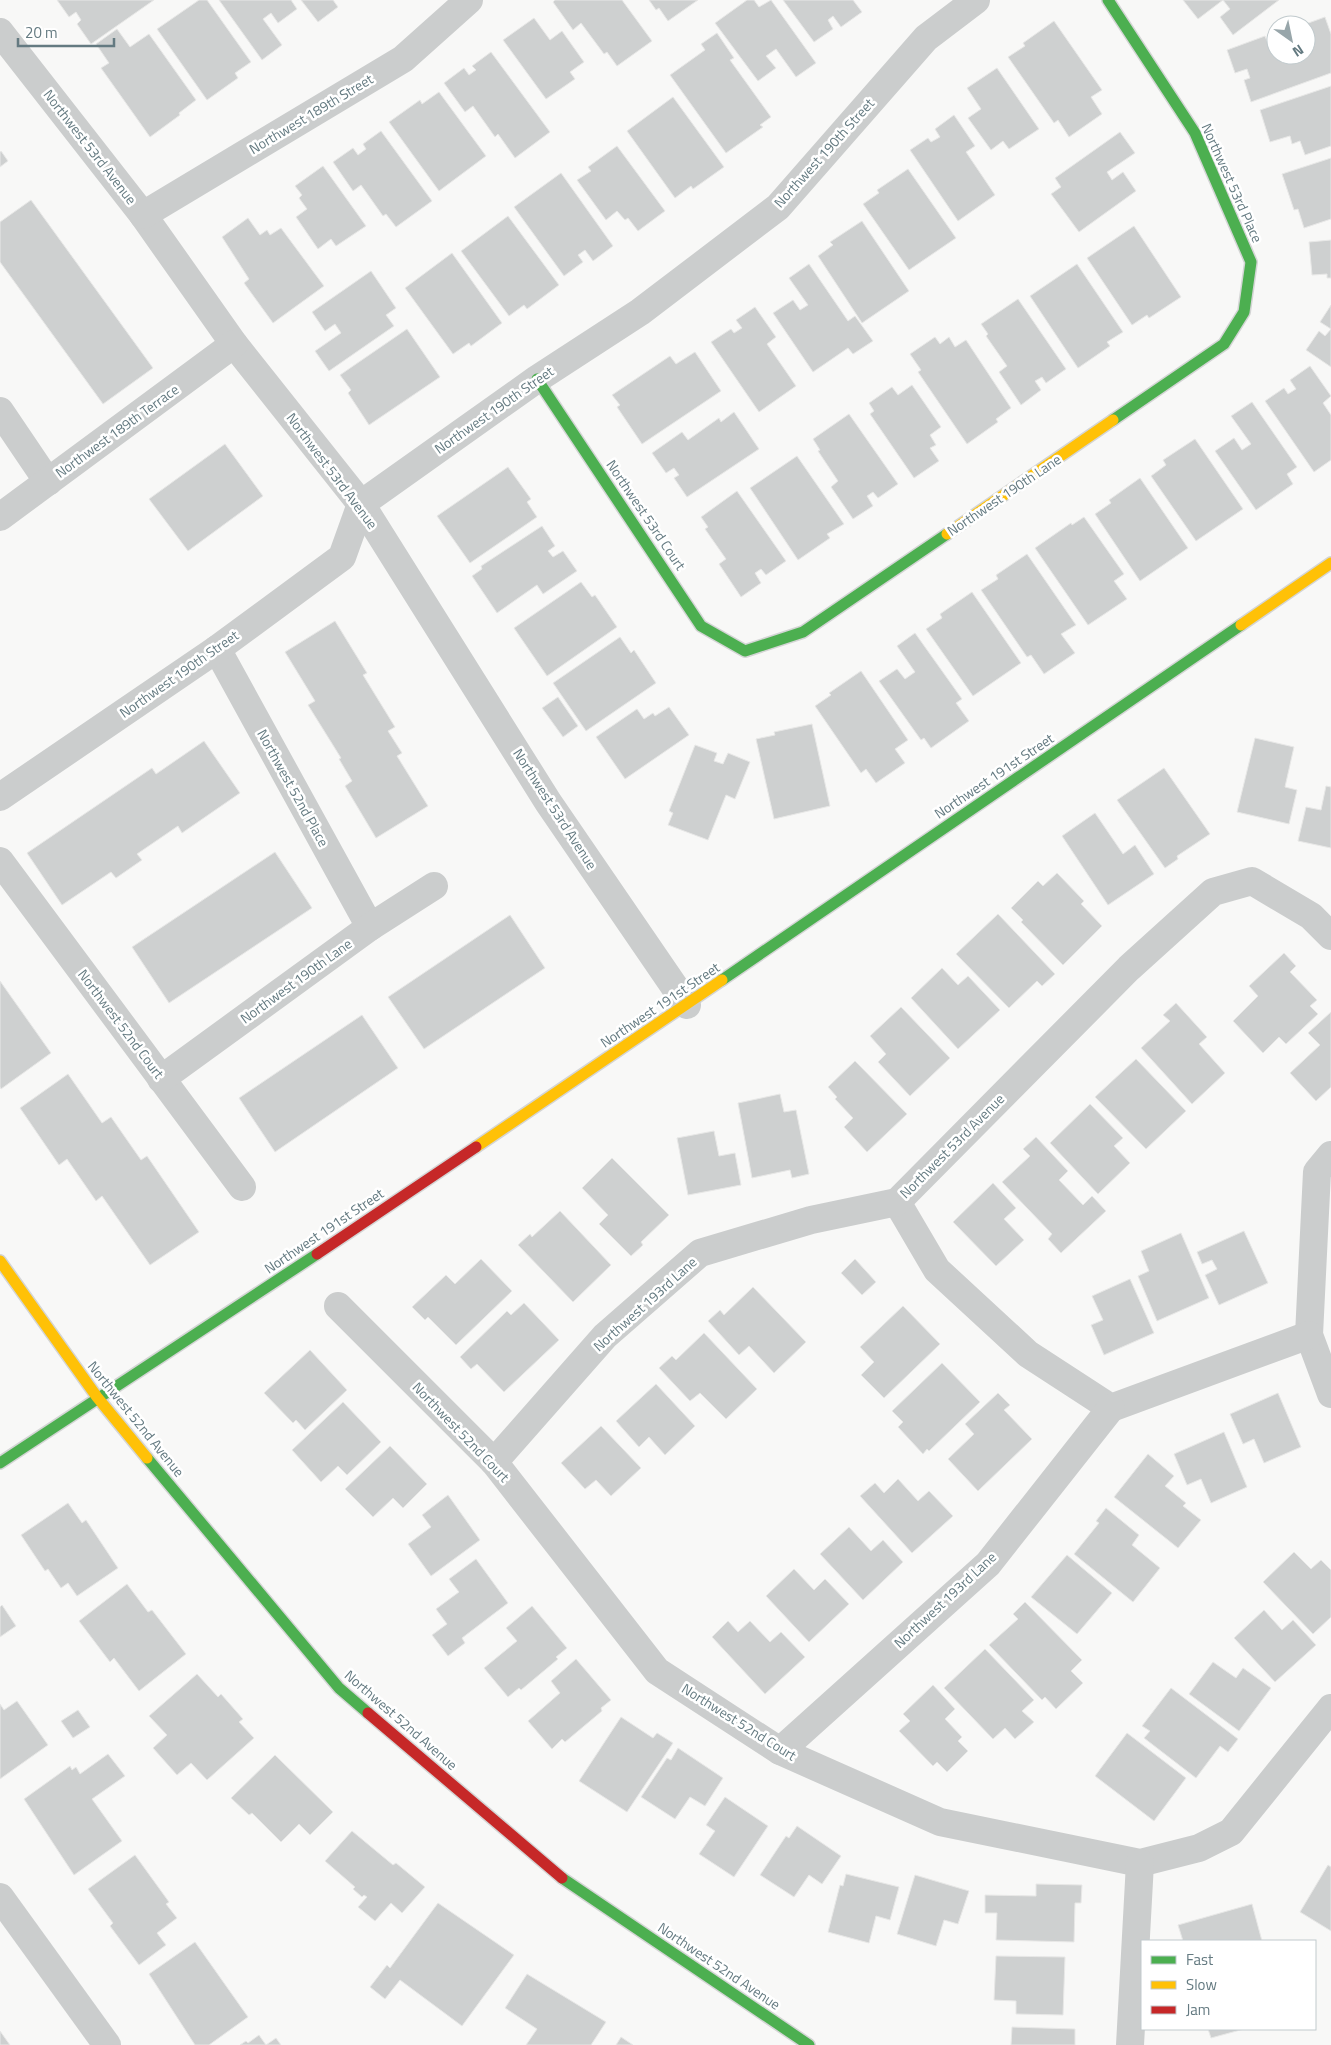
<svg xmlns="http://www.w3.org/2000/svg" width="1331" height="2045" viewBox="0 0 1331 2045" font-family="'Titillium Web',sans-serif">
<rect width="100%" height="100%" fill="#f8f8f7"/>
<g fill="#ced0d0" stroke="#e8e8e7">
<path d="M57 0H154L91 44 77 24 81 20 76 12 69 17Z"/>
<path d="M199 0H207L251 62 235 73 238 78 207 100 157 29Z"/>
<path d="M219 0H291L297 9 278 23 271 13 263 19 282 45 262 60Z"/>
<path d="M301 0H333L338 7 318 22Z"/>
<path d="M555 0H622L652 41 617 66 607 52 604 54 581 23 573 30 553 2Z"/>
<path d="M649 0H698L668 21 659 8 656 10Z"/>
<path d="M747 0H754L759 7 771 0 816 63 796 77 776 49 766 56 776 68 758 81 715 23Z"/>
<path d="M783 0H853L862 12 841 27 833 16 828 20 833 29 814 42Z"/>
<path d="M1183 0H1223L1198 19Z"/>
<path d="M1223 0H1279L1233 35 1220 17 1230 9Z"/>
<path d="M1325 17 1331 34V73L1251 102 1244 80 1250 78 1247 69 1235 73 1227 50 1265 36 1269 46 1276 43V55H1306V25H1303Z"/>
<path d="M534 18 550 40 562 31 584 62 570 72 575 79 546 99 503 40Z"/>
<path d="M1054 21 1102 90 1091 97 1102 114 1069 137 1058 120 1054 123 1008 57 1025 46 1023 43Z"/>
<path d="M117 29 130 47 149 34 196 100 179 113 180 115 150 137 101 68 109 63 96 44Z"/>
<path d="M717 33 734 58 730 60 771 117 760 125 763 127 726 153 670 75 705 50 701 44Z"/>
<path d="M491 52 550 132 515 158 498 134 495 137 473 106 465 112 444 83 464 68 469 75 476 70 472 66Z"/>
<path d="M997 68 1039 129 1009 149 1003 141 991 150 968 118 981 109 967 88Z"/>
<path d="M1331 86V146L1305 155 1300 141 1292 144 1290 136 1270 142 1260 110Z"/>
<path d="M439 92 486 156 439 191 389 122 420 100 422 104Z"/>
<path d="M673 97 724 167 693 189 691 186 675 198 627 131Z"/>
<path d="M954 115 975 146 966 152 995 195 958 221 910 150 928 138 931 142 940 137 935 129Z"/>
<path d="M381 131 432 201 396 227 386 214 383 216 361 185 353 191 333 162 353 148 358 155 366 149 363 144Z"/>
<path d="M1120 132 1135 153 1107 172 1112 180 1123 172 1136 191 1079 232 1051 194 1061 187 1055 178Z"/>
<path d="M617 146 665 211 638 231 628 218 625 220 617 211 606 220 577 180 591 171 588 167Z"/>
<path d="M1 151 8 161 0 167V152Z"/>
<path d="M1331 158V219L1304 228 1298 209 1294 210 1282 174Z"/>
<path d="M323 166 366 226 336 246 331 239 318 249 296 217 307 209 299 198 302 195 295 186Z"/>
<path d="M908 169 956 238 909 270 863 204 879 193 877 190Z"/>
<path d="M561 173 613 246 593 261 585 250 578 255 583 262 564 276 514 207Z"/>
<path d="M31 200 153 368 103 404 0 262V222Z"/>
<path d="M508 216 559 285 527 309 524 305 509 316 461 251Z"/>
<path d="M248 218 260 235 267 230 270 235 281 228 324 286 273 323 244 283 249 279 222 237Z"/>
<path d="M862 221 909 291 862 323 818 256 833 245 830 242Z"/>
<path d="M1134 226 1181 297 1149 318 1147 315 1132 325 1087 258Z"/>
<path d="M1331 240V278H1327V274L1312 275 1309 242Z"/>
<path d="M452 253 502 323 471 346 469 343 453 354 405 288Z"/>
<path d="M809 264 848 321 855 316 873 341 853 354 848 348 813 372 773 313 793 300 800 310 808 305 789 278Z"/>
<path d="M1077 264 1123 332 1107 342 1110 346 1078 368 1030 296Z"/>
<path d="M371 271 396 308 386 315 394 326 329 371 315 351 341 333 335 324 325 331 312 312Z"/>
<path d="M1018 299 1066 369 1046 383 1042 377 1035 381 1041 390 1021 405 999 372 1007 366 986 336 988 334 981 324Z"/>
<path d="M1331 305V367L1306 350 1319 331 1325 336 1331 329 1320 322Z"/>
<path d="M755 307 776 337 767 344 796 386 759 412 711 342 731 329 734 333 742 328 736 320Z"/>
<path d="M407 329 440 377 369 425 348 393 351 390 340 375Z"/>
<path d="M935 337 940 344 949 337 955 347 966 340 1011 408 996 419 998 422 967 444 918 372 921 370 910 354Z"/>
<path d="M695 352 721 391 642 444 617 407 620 405 612 395 670 356 676 364Z"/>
<path d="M1310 366 1331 396 1323 403 1331 415V460L1314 472 1265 401 1284 388 1288 394 1296 389 1290 380Z"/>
<path d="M912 385 941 427 930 435 936 445 930 448 939 461 914 478 870 414 874 411 869 403 892 387 898 395Z"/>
<path d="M1252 402 1297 467 1287 474 1293 484 1256 510 1215 451 1234 438 1242 450 1251 444 1231 416Z"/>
<path d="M734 412 759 449 687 497 674 478 679 475 674 468 666 473 652 453 682 432 688 440 719 418 721 422Z"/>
<path d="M849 414 898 484 878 498 873 492 867 496 873 506 853 519 831 487 838 481 818 451 820 450 813 439Z"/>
<path d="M1195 439 1243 509 1196 541 1151 476 1166 465 1163 460Z"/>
<path d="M225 444 263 496 188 551 149 499Z"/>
<path d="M797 456 844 524 827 534 830 538 798 560 750 488Z"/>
<path d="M508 467 531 499 527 502 537 517 470 563 437 516Z"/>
<path d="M1140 478 1188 548 1140 581 1095 514 1111 503 1109 500Z"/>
<path d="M737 491 786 561 766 575 761 569 755 573 761 583 741 597 719 564 726 559 705 529 708 527 701 517Z"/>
<path d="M1084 517 1124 574 1114 581 1127 599 1088 625 1035 548 1071 523 1072 525Z"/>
<path d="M542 526 555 546 548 551 553 557 563 551 577 571 543 594 537 585 497 613 472 576 482 569 481 566Z"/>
<path d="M1027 554 1076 625 1061 634 1075 653 1044 674 1031 655 1027 657 981 590 998 579 996 575Z"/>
<path d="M581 582 592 597 595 595 617 627 547 676 514 628Z"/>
<path d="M972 592 1021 663 973 696 926 629 942 618 940 614Z"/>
<path d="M335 621 367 673 363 675 395 727 388 731 402 753 397 756 428 806 376 838 345 786 352 781 339 759 341 758 308 705 315 701 285 652Z"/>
<path d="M915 633 962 699 956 703 969 721 931 748 924 738 921 740 879 681 897 669 905 679 915 672 897 646Z"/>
<path d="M620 637 631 653 634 650 656 683 586 731 553 683Z"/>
<path d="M861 671 908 740 895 749 905 763 876 783 866 769 861 773 815 706 831 695 829 693Z"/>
<path d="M558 697 578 726 563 737 542 708Z"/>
<path d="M669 707 689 735 625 779 596 737 637 709 644 719 653 713 655 716Z"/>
<path d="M812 724 830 806 774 819 756 739 775 735 774 732Z"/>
<path d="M1255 738 1294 747 1285 787 1297 790 1289 824 1237 812Z"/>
<path d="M204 741 240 793 182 833 178 826 137 854 142 860 116 878 111 872 62 905 27 853 152 768 156 774Z"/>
<path d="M695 745 717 753 714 761 723 764 728 753 750 762 735 799 726 795 708 840 668 825 673 813 669 811Z"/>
<path d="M1164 768 1210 834 1177 856 1178 859 1165 868 1117 800Z"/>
<path d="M1326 786 1331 787V848L1298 841 1306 807 1321 810Z"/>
<path d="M1095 813 1123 854 1135 845 1154 874 1108 905 1062 836Z"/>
<path d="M275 852 312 908 169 1003 132 947Z"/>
<path d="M1057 873 1084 901 1081 904 1102 926 1063 965 1021 922 1023 920 1011 908 1038 881 1043 886Z"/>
<path d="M998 914 1055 974 1042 986 1037 981 1009 1008 956 954Z"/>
<path d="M510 915 545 968 424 1049 388 997Z"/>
<path d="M1284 953 1296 966 1290 972 1317 1000 1310 1006 1318 1014 1286 1044 1279 1037 1263 1053 1233 1021 1258 996 1249 986Z"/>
<path d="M942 968 958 985 968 976 1000 1010 958 1049 911 998Z"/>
<path d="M0 981 51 1053 1 1089 0 1087Z"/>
<path d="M1176 1003 1207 1037 1199 1044 1225 1073 1192 1104 1141 1048 1170 1021 1163 1015Z"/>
<path d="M901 1007 950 1058 910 1096 878 1062 886 1054 870 1036Z"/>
<path d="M1331 1012V1087L1316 1101 1290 1073 1320 1045 1308 1033Z"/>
<path d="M362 1015 398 1068 275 1152 239 1098Z"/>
<path d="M1136 1059 1186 1111 1146 1149 1095 1097Z"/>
<path d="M855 1061 907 1114 867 1152 844 1127 853 1118 835 1099 837 1097 828 1087Z"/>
<path d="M68 1074 102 1123 111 1117 141 1160 147 1156 199 1232 150 1265 102 1196 96 1201 67 1159 59 1165 20 1108Z"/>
<path d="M780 1094 784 1112 796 1110 809 1174 792 1178 790 1170 752 1178 738 1103Z"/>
<path d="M1090 1104 1123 1138 1114 1146 1130 1163 1098 1194 1050 1143Z"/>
<path d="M714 1131 719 1156 735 1153 741 1185 688 1195 677 1138Z"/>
<path d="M1036 1137 1068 1171 1059 1180 1083 1205 1092 1196 1106 1211 1061 1253 1048 1239 1052 1234 1002 1182 1030 1156 1023 1149Z"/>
<path d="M612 1158 669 1215 641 1242 643 1245 631 1256 599 1224 608 1215 582 1188Z"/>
<path d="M993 1183 1016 1208 1004 1219 1024 1240 996 1266 953 1222Z"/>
<path d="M560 1211 611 1265 573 1302 518 1245 530 1234 532 1237Z"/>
<path d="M1244 1231 1268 1283 1219 1305 1205 1275 1217 1269 1212 1260 1202 1264 1197 1252Z"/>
<path d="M1181 1233 1209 1298 1157 1321 1138 1276 1149 1271 1141 1251Z"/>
<path d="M481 1259 512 1291 456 1345 428 1317 425 1320 412 1307 446 1275 455 1284Z"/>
<path d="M855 1259 876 1282 862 1295 841 1273Z"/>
<path d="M1130 1279 1154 1333 1104 1355 1091 1325 1103 1320 1092 1296Z"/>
<path d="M753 1287 806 1342 774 1373 749 1346 739 1355 708 1321 720 1310 724 1315Z"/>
<path d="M524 1303 559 1340 504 1392 477 1364 471 1369 460 1357 507 1311 511 1315Z"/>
<path d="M903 1306 940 1344 884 1398 861 1375 874 1362 860 1347Z"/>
<path d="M704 1333 757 1389 726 1419 700 1393 690 1401 659 1368 672 1356 676 1360Z"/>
<path d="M310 1350 347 1390 305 1430 296 1420 293 1423 264 1393Z"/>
<path d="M942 1363 980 1402 929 1451 927 1449 923 1454 898 1427 903 1422 892 1411Z"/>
<path d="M656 1384 695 1426 665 1455 649 1437 639 1447 616 1421Z"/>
<path d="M998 1393 1010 1405 1004 1410 1032 1439 978 1491 948 1459 974 1434 965 1424Z"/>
<path d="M1278 1393 1301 1447 1264 1463 1254 1439 1243 1444 1230 1414Z"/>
<path d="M343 1402 381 1442 347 1475 338 1466 321 1482 292 1450Z"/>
<path d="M601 1426 641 1468 611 1496 596 1480 585 1489 561 1463Z"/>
<path d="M1224 1432 1247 1487 1211 1503 1201 1479 1187 1485 1174 1454Z"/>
<path d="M390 1446 427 1484 403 1508 393 1498 373 1517 345 1489Z"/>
<path d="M1148 1454 1174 1476 1165 1486 1186 1503 1183 1506 1201 1520 1178 1548 1114 1497Z"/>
<path d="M898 1479 918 1501 929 1491 953 1516 912 1553 860 1496 875 1483 884 1493Z"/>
<path d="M448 1495 480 1540 431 1576 408 1544 431 1527 422 1515Z"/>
<path d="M68 1503 82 1523 86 1520 118 1568 77 1596 68 1583 61 1588 48 1569 45 1571 21 1535Z"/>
<path d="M1106 1508 1139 1535 1132 1545 1160 1568 1133 1602 1074 1554 1099 1523 1096 1521Z"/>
<path d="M849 1527 871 1551 883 1540 903 1562 863 1600 820 1554Z"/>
<path d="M1294 1552 1311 1569 1321 1560 1331 1570V1617L1313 1634 1263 1582Z"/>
<path d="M1067 1555 1112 1593 1077 1634 1031 1597Z"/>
<path d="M476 1559 508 1603 462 1638 465 1643 448 1656 432 1635 447 1624 436 1609 459 1592 449 1579Z"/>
<path d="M794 1569 814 1590 825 1579 849 1604 809 1642 766 1596Z"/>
<path d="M127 1584 148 1612 152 1610 186 1654 139 1691 114 1658 110 1662 79 1621Z"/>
<path d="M1025 1602 1082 1660 1071 1671 1083 1683 1056 1709 1045 1697 1042 1700 989 1645 1018 1619 1013 1614Z"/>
<path d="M2 1605 16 1626 0 1637V1607Z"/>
<path d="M532 1606 567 1648 556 1657 558 1659 521 1690 519 1688 508 1697 484 1668 517 1641 506 1628Z"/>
<path d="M1264 1610 1282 1630 1293 1620 1316 1645 1275 1682 1234 1638Z"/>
<path d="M728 1621 738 1632 750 1621 770 1642 781 1632 805 1657 765 1694 712 1637Z"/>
<path d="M985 1649 1034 1700 1022 1711 1034 1722 1015 1739 1005 1728 993 1739 944 1688Z"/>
<path d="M576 1659 611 1700 601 1708 602 1711 565 1742 562 1739 552 1749 528 1721 560 1693 551 1681Z"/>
<path d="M1213 1662 1236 1678 1243 1668 1271 1688 1239 1731 1189 1694Z"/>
<path d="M197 1674 218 1697 221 1694 243 1719 239 1722 254 1738 207 1780 191 1763 177 1775 153 1748 167 1735 149 1716Z"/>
<path d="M933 1685 955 1709 945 1719 962 1737 958 1741 968 1751 947 1772 937 1762 933 1766 899 1731 910 1721 903 1714Z"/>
<path d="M1171 1688 1238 1739 1228 1752 1220 1746 1196 1778 1144 1738 1150 1731 1142 1726Z"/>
<path d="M17 1701 48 1745 0 1779V1704L4 1710Z"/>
<path d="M78 1710 90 1727 73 1738 61 1721Z"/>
<path d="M621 1717 653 1738 657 1733 673 1743 627 1812 579 1781Z"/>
<path d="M1127 1733 1186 1778 1154 1821 1095 1776Z"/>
<path d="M678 1748 723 1778 705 1806 690 1797 675 1819 641 1797 667 1758 671 1760Z"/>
<path d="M108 1754 125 1776 92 1799 122 1841 74 1875 24 1799 70 1766 72 1770 76 1767 80 1774Z"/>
<path d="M275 1755 333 1812 310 1835 299 1824 281 1842 252 1813 249 1815 231 1798Z"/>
<path d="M725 1797 768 1826 734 1877 699 1854 715 1831 706 1825Z"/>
<path d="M797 1826 841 1856 822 1884 809 1875 794 1897 760 1875 786 1836 789 1838Z"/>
<path d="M352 1831 393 1865 396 1863 425 1887 402 1913 391 1903 375 1921 358 1907 367 1897 364 1895 362 1897 353 1889 355 1887 325 1861Z"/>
<path d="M135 1855 169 1902 166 1904 177 1918 157 1933 166 1945 139 1965 110 1926 113 1923 88 1889Z"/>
<path d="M1328 1865 1331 1867V1931L1300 1912Z"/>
<path d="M846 1874 899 1887 890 1920 876 1916 869 1943 828 1932 840 1885 843 1886Z"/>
<path d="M915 1875 969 1891 958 1924 944 1920 936 1946 897 1934Z"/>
<path d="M1036 1884 1082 1885 1081 1903H1075L1074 1942 996 1940 997 1913H985V1895L1036 1896Z"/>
<path d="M438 1903 514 1955 462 2026 400 1980 385 1999 370 1987 387 1965 390 1968Z"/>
<path d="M1252 1904 1262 1941H1183L1178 1925Z"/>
<path d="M195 1942 248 2017 209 2045H195L149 1974Z"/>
<path d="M996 1956 1065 1957 1063 2015 1016 2014V2001L994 2000Z"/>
<path d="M527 1974 606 2022 591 2045H526L537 2029 505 2008Z"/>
<path d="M1012 2027 1075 2029V2045H1011Z"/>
<path d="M1208 2029H1244L1211 2038Z"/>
<path d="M0 2031 10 2045H0Z"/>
<path d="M259 2035 266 2045 276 2038 281 2045H240L246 2041 248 2043Z"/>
<path d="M621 2037 633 2045H616Z"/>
</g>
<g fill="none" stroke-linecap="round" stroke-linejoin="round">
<g stroke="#d4d5d5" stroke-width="14">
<g id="fast">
<path d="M1108 0 1195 133 1251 262 1244 312 1224 344 1113 420"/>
<path d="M537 379 701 626 745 651 803 632 947 534"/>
<path d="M722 980 1241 625"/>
<path d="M147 1458 339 1688 368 1713"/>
<path d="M0 1463 317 1254"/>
<path d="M562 1878 809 2045"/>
</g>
</g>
<g stroke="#d4d5d5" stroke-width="14">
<g id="slow">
<path d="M947 534 1113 420"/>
<path d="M1241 625 1331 563"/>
<path d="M476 1147 722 980"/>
<path d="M0 1261 97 1397 147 1458"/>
</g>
</g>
<g stroke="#d4d5d5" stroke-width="14">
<g id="jam">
<path d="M317 1254 476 1147"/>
<path d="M368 1713 562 1878"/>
</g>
</g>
<g stroke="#cbcdcd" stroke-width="28">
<path d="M0 32 143 215 234 344 361 504 548 802 687 1005"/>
<path d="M143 215 403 59 469 0"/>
<path d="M0 411 48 482"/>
<path d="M0 517 234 344"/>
<path d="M217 649 370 927"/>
<path d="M0 797 217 649 342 557 361 504 537 379 640 312 778 207 926 38 976 0"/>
<path d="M0 861 242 1187"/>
<path d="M161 1079 370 927 434 886"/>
<path d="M1331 1155 1317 1172 1309 1335 1331 1394"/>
<path d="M897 1202 1129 968 1213 892 1252 881 1311 916 1331 936"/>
<path d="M897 1202 937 1270 1028 1354 1111 1408 1309 1335"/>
<path d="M338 1306 494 1462 657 1671 780 1751 940 1822 1140 1863 1199 1848 1231 1832 1331 1708"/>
<path d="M494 1462 605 1336 700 1253 811 1220 897 1202"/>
<path d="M780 1751 988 1564 1111 1408"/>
<path d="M0 1897 107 2045"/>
<path d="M1130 2045 1140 1863"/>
</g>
<use href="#fast" stroke="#4caf50" stroke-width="11"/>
<use href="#slow" stroke="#ffc107" stroke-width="11"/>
<use href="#jam" stroke="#c62828" stroke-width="11"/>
</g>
<g text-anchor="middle" stroke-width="5" stroke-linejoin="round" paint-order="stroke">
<g font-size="14" fill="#647a81" stroke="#fff">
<text transform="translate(311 114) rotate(-31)" y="5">Northwest 189th Street</text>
<text transform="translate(90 147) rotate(52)" y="5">Northwest 53rd Avenue</text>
<text transform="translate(824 153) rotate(-48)" y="5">Northwest 190th Street</text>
<text transform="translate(1232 183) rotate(66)" y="5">Northwest 53rd Place</text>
<text transform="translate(494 410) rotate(-35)" y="5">Northwest 190th Street</text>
<text transform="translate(117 431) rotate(-36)" y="5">Northwest 189th Terrace</text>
<text transform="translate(332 471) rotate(53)" y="5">Northwest 53rd Avenue</text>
<text transform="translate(1004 495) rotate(-34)" y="5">Northwest 190th Lane</text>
<text transform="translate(646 515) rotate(56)" y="5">Northwest 53rd Court</text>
<text transform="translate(179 674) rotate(-35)" y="5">Northwest 190th Street</text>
<text transform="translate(994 776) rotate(-34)" y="5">Northwest 191st Street</text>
<text transform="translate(293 788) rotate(61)" y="5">Northwest 52nd Place</text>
<text transform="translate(555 809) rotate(57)" y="5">Northwest 53rd Avenue</text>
<text transform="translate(296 981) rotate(-36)" y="5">Northwest 190th Lane</text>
<text transform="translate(660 1005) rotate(-34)" y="5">Northwest 191st Street</text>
<text transform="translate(121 1024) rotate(53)" y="5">Northwest 52nd Court</text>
<text transform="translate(952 1146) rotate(-45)" y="5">Northwest 53rd Avenue</text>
<text transform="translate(324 1231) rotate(-34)" y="5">Northwest 191st Street</text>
<text transform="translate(645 1304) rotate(-42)" y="5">Northwest 193rd Lane</text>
<text transform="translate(136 1419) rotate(51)" y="5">Northwest 52nd Avenue</text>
<text transform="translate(461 1432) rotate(46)" y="5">Northwest 52nd Court</text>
<text transform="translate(945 1600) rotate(-43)" y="5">Northwest 193rd Lane</text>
<text transform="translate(401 1720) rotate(41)" y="5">Northwest 52nd Avenue</text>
<text transform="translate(739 1722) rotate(32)" y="5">Northwest 52nd Court</text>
<text transform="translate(719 1966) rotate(34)" y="5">Northwest 52nd Avenue</text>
</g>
</g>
<rect x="1141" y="1940" width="175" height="90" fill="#ffffff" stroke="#c1cacd"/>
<rect x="1151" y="1956" width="25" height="8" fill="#4caf50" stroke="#c1cacd"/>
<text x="1186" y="1965" font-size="15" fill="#647a81">Fast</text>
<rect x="1151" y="1981" width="25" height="8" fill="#ffc107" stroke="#c1cacd"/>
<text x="1186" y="1990" font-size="15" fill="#647a81">Slow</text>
<rect x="1151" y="2006" width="25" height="8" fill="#c62828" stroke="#c1cacd"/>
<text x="1186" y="2015" font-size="15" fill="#647a81">Jam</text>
<g transform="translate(1291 40) rotate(147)"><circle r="24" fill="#ffffff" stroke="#c1cacd"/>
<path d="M0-4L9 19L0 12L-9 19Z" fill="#98a6aa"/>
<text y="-8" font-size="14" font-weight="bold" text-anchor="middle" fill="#647a81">N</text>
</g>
<path d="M18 38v8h96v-8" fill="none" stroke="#647a81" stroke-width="2.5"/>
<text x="25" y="38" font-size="15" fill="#647a81" stroke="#ffffff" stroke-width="4" paint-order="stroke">20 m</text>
</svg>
